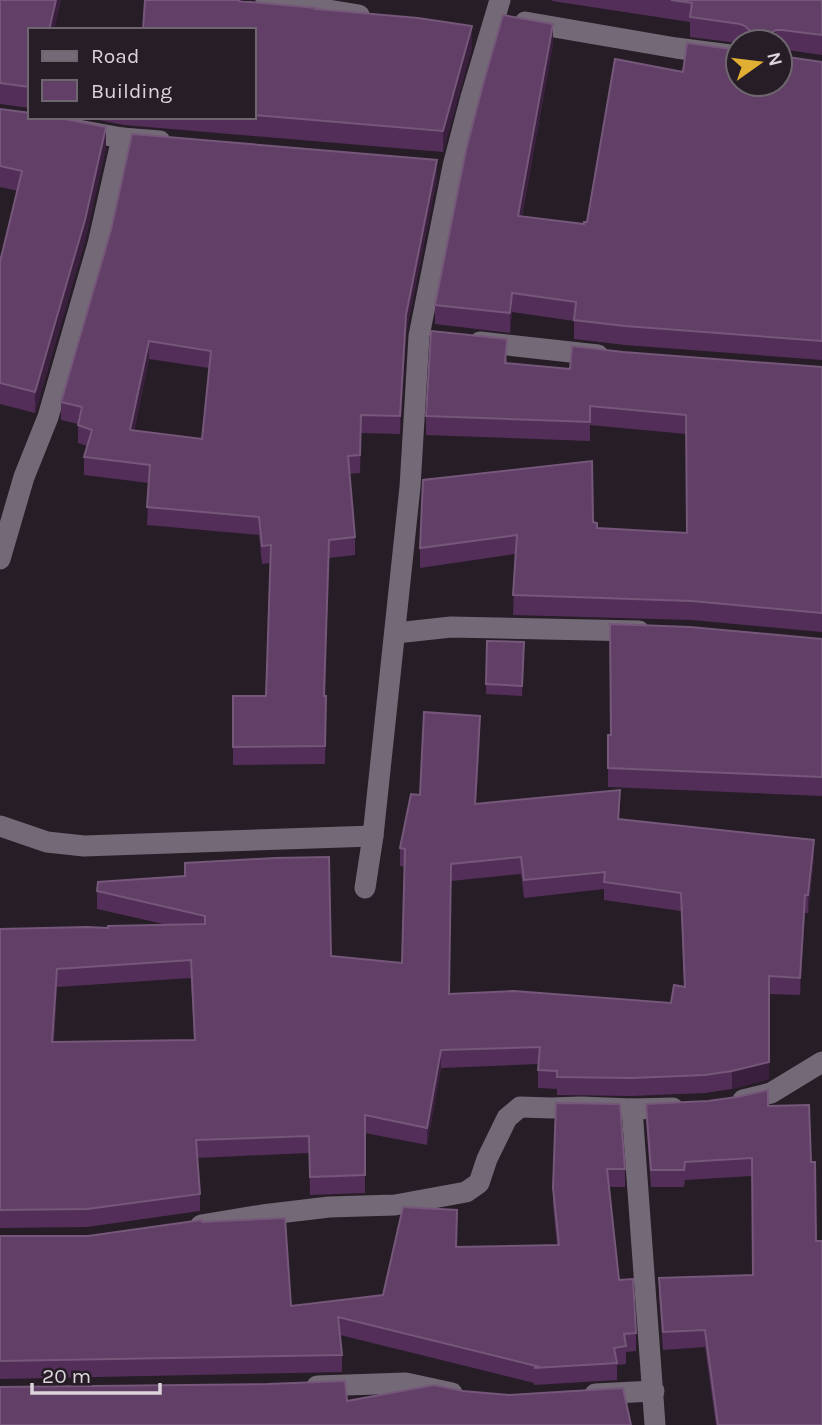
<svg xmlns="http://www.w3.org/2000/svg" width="822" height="1425" viewBox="0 0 822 1425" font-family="Karla,sans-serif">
<rect width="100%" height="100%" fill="#261d27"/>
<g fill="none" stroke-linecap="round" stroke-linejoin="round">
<g stroke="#746976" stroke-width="21">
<path d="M266 0 359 15"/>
<path d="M525 22 676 48 738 56"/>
<path d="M78 130 122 138 160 141"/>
<path d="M480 342 598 355"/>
<path d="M0 559 24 477 48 417 98 244 122 138"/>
<path d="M396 633 451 627 639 631"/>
<path d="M0 826 47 842 84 846 373 836"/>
<path d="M365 888 373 836 410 487 419 336 453 166 471 97 500 0"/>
<path d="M743 1100 771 1093 822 1062"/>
<path d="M632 1109 655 1425"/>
<path d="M201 1225 262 1215 329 1207 395 1205 466 1192 479 1183 487 1159 507 1118 520 1107 552 1108 581 1107 632 1109 673 1108"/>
<path d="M317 1386 406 1383 452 1393"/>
<path d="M595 1394 654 1391"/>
</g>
</g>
<g fill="#532e59" fill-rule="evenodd">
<path d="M0 0H61L54 30H30V108L0 104Z"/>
<path d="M145 0H243V1L315 9 472 47 443 152 124 125 84 117H254V30Z"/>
<path d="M552 0H822V55L780 49V42L738 43 690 37V22L552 1Z"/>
<path d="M553 44 522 216 584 224 587 222 683 72 822 62V360L625 345 574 339V321L512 312 510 333 435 324V305Z"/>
<path d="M0 109 106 148 85 241 35 413 0 404V262L18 191 0 187Z"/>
<path d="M437 178 406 333 400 434 361 433 360 473 349 474 355 537V555L329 558 324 696 326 714 325 764 233 765V747L266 696 270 563 262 564 259 535 147 525 149 483 84 475V457L87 446 78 443V424L61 420V402L111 230ZM149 359 209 368 202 439 134 431Z"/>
<path d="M623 352 822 367V632L692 620 513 615 515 554 420 568V548L593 522 597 528 686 533V434L590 425V441L426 435V416L507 359V363L570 369Z"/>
<path d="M822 639V796L608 787V735H611Z"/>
<path d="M487 641 524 652 522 696 486 694Z"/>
<path d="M480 734 476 804 620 807 619 819 814 858 808 913H805L800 995 769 994V1079L732 1089 705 1093 632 1096 557 1095V1089L538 1088V1064L441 1068 427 1145 365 1133V1193L310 1195 309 1153 197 1158 200 1194V1211L87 1227 0 1228V929L108 928 168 925 97 909V891L185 876V863L331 956 402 963 405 867 400 866V848L420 795ZM521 874 524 898 604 889V900L681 911 684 987 671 1003 449 994 451 881ZM191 978 194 1040 54 1042 57 987Z"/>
<path d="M556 1103 625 1169V1187H609L619 1280 636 1333V1351L626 1352V1364L617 1365V1380L534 1385V1383L340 1335 342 1355V1372L0 1379V1236H88L202 1222 291 1306 383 1295 457 1210V1247L557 1245 553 1205Z"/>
<path d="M646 1104 768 1106 811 1162 816 1241 822 1425H716L705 1347 663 1350 659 1296V1278L753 1275 752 1176 685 1180 684 1187H651L646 1122Z"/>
</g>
<g fill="#3b1f3f">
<path d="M56 0H61L54 30H49Z"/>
<path d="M553 24V44L518 235V216Z"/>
<path d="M472 26V47L443 152V131Z"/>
<path d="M776 30V42H767L770 34Z"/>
<path d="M106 127V148L85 241 35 413V392Z"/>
<path d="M437 160V178L406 333 400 434V416L406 315Z"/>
<path d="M512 293V312L510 333V313Z"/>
<path d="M149 341V359L130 448V430Z"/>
<path d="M329 540V558L324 714V696Z"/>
<path d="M480 716V734L475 821V804Z"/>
<path d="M814 840V858L808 913V895Z"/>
<path d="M805 895V913L800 995V978Z"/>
<path d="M57 969V987L52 1059V1042Z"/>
<path d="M769 976V1079L732 1089V1071Z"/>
<path d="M441 1050V1068L427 1145V1128Z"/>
</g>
<g fill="#623f67" stroke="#755779" stroke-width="2" fill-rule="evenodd">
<path d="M0 0H56L49 30H30V87L0 83Z"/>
<path d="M145 0H239V1L316 8 315 9 418 18 472 26 443 131 254 115V30H143Z"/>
<path d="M671 0H822V35L782 30H776L770 34 767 42H749L751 38 750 31 745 26 740 24 690 17 692 3Z"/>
<path d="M503 15 553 24 518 216 584 224V222H587L615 59 683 72 687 43 738 50V84H780V56L822 62V341L625 326 574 320 576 302 512 293 510 313 435 305 466 150 484 81Z"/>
<path d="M0 109 30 113V117H54L106 127 85 220 35 392 0 383V262L22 171 0 166Z"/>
<path d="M132 134 437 160 406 315 400 416 361 415 360 455 348 456 355 537 329 540 324 696H326L325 746 233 747V696H266L271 545 262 546 259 517 147 507 150 465 84 457 92 430 78 425 82 407 61 402 111 230ZM149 341 211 351 202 439 130 430Z"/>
<path d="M431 331 507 339 505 363 570 369 572 346 623 352 822 367V613L692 601 513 595 517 535 420 548 423 480 592 461 593 522 597 523V528L687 533 686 415 590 406V422L426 416Z"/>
<path d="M610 624 690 627 822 639V777L608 768V735H611Z"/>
<path d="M487 641 524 642 522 686 486 684Z"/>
<path d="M424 712 480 716 475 804 620 790 618 819 814 840 808 895H805L800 978 769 976V1062L732 1071 705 1075 632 1078 557 1077V1071L538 1070 540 1047 441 1050 427 1128 365 1115V1175L310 1177 309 1136 196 1140 200 1194 87 1209 0 1210V929L87 927 108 928V926L205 924V916L97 891 98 882 185 876V863L275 858 329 857 331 956 402 963 405 849 400 848 411 794 420 795ZM521 857 524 880 605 872 604 882 681 893 685 987 674 985 671 1003 514 991 449 994 451 864ZM191 960 195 1040 52 1042 57 969Z"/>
<path d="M768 1090V1106L809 1105 811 1162H815L816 1241H822V1425H718L705 1330 663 1332 659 1278 753 1275 752 1158 685 1162 684 1170H651L646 1104 708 1101 737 1097Z"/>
<path d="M556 1103 620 1104 625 1169H607L619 1280 633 1279 636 1333 624 1334 626 1346 614 1348 617 1363 534 1368 540 1367 338 1317 342 1355 0 1361V1236H88L202 1220V1222L285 1218 291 1306 383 1295 403 1207 457 1210 456 1247 559 1245 553 1188Z"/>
<path d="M345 1381 347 1401 434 1385 463 1391 509 1395 623 1388 631 1425H0V1387L268 1384Z"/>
</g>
<rect x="28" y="28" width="228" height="91" fill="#261d27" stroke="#6e666f" stroke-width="2"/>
<rect x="42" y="51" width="35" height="10" fill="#746976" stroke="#6e666f" stroke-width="2"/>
<text x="91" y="63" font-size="21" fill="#dbd4db">Road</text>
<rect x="42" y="80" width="35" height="21" fill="#623f67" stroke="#6e666f" stroke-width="2"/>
<text x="91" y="98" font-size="21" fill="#dbd4db">Building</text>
<g transform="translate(759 63) rotate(76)"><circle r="33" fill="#261d27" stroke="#6e666f" stroke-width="2"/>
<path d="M0-5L12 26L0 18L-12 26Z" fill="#e1af34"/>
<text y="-10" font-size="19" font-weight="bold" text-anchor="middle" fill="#dbd4db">N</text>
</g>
<path d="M32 1383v10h128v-10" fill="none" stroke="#dbd4db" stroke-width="3.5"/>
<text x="42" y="1383" font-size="21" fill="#dbd4db" stroke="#261d27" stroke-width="5" paint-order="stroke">20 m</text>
</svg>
